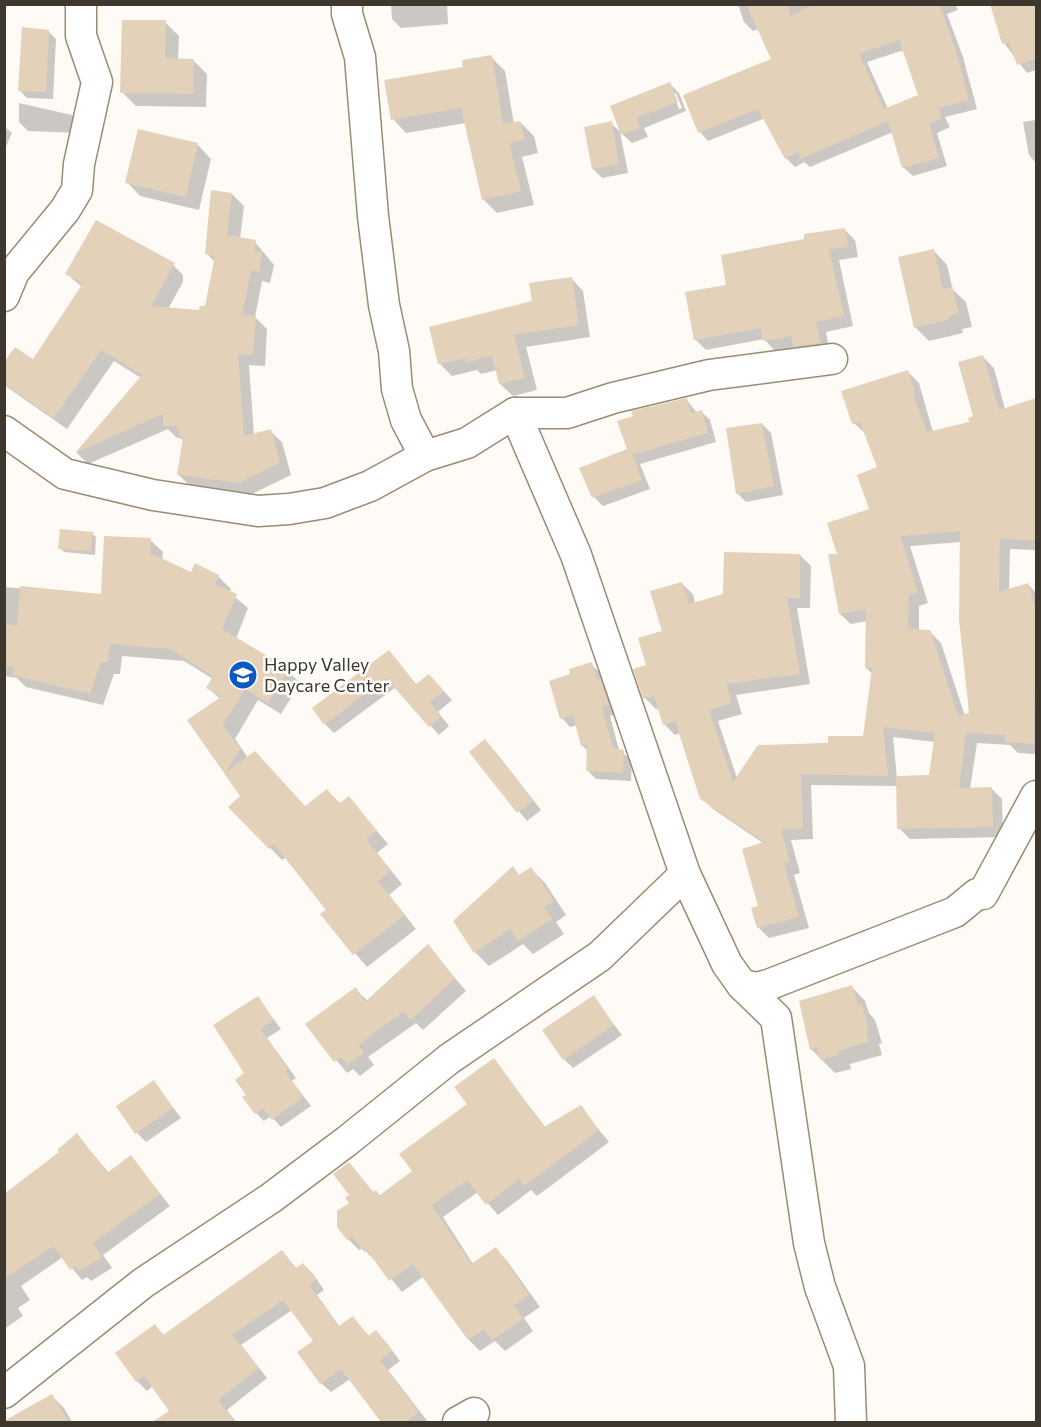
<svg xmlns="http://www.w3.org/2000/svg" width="1041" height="1427" viewBox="0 0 1041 1427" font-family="Commissioner,sans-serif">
<rect width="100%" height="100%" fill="#fefaf5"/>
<g fill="#0003" fill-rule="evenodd">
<path d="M391 4H447L448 24 401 28 392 19Z"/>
<path d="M738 4H955L958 10 947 14 963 57 977 109 945 117 950 127 937 133 947 166 913 176 904 168 893 132 810 167 804 162 795 167 786 158 765 118 708 141 700 132 773 60 759 29 753 31 744 22ZM904 50 920 96 888 109 867 62Z"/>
<path d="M1016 4H1036V70L1027 73 1004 43Z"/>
<path d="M165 22 179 36 178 60H193L207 74 206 107 136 106 122 92Z"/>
<path d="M48 31 56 39 53 99 27 98 20 91Z"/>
<path d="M491 57 505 71 514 124 520 122 534 136 538 153 522 157 534 205 497 213 483 199 466 123 406 133 393 119 465 68Z"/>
<path d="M670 84 679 93 686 111 644 128 648 137 632 143 622 134 612 107ZM673 93H676L682 108 679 109Z"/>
<path d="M19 103 72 115 81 124 79 133 28 131 19 122Z"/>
<path d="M1036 120V163L1029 155 1023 122Z"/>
<path d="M611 123 620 132 628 173 602 178 593 169Z"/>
<path d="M4 126 12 133 4 151Z"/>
<path d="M198 145 211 159 199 210 140 196 127 182Z"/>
<path d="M232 194 244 206 240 239 255 242 274 265 270 283 262 281 255 317 267 329 265 366 249 365 254 435 270 431 282 442 291 475 252 494 191 487 179 475 184 440 176 437 168 429 88 464 77 453 141 378 114 361 67 429 4 385V365L33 361 82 287 67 274 171 263 183 275V282L168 309 200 312 206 308 215 262 206 253Z"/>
<path d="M844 229 855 240 858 257 839 260 853 326 826 332 830 354 805 357 796 348 775 351 764 339 706 350 695 339 728 286 806 241Z"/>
<path d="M934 251 947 265 953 290 966 302 972 327 962 329 963 333 929 341 915 327Z"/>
<path d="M571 278 583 291 590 337 526 347 537 390 513 396 500 384 497 370 481 374 477 370 452 376 440 364Z"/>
<path d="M983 357 994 368 1005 409 1036 400V454L1020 465 1014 490 1036 487V550L1010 549 1009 590 1028 584 1036 593V754L1018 753 1010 745 977 743 970 789 991 788 1002 799 1003 837 910 839 899 828 898 786 811 785 813 839 791 840 800 873 794 875 809 928 769 938 758 927 763 843 713 809 702 798 680 733 675 735 664 724 659 708 656 709 645 698 648 666 682 584 693 594 695 603 724 595 800 555 811 566 810 608H797L810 684 736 695 742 714 718 721 737 778 830 744 865 737 873 674 866 668 867 621 851 624 840 614 839 556 871 510 879 468 866 434 854 423 908 372 919 383 933 432 971 423 975 417ZM961 542 971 715 965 716 941 643 930 632 919 631V606L928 603 910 546ZM893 737 935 742 931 777 897 778Z"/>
<path d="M687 400 697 413 701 411 710 420 716 442 640 464 650 489 603 506 594 497 628 450Z"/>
<path d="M762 424 771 433 783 495 746 502 737 493Z"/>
<path d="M92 533 96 537 95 555 64 552 60 548Z"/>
<path d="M150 540 163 552 162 560 191 574 218 576 231 589 229 592 248 608 236 639 288 671 300 683 281 714 258 700 235 739 248 758 305 808 327 791 341 804 349 798 388 844 377 853 402 884 389 895 416 929 367 967 322 915 328 910 286 857 282 860 230 807 242 796 189 720 220 699 208 688 213 679 184 661 122 656 120 674H114L103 705 26 687 17 678 4 676 5 587 102 596Z"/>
<path d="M389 652 417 685 437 684 452 700 438 712 449 726 439 735 396 687 334 733 325 724Z"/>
<path d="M591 664 600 673 617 714 610 716 619 750 632 760 631 781 596 779 588 771 589 752 582 745 577 725 570 727 562 718 572 675Z"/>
<path d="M494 750 541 810 527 821 471 753Z"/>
<path d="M512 868 520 876 531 869 545 883 566 915 556 922 564 934 533 954 523 944 489 966 475 952Z"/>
<path d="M428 946 466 991 423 1030 416 1023 368 1057 374 1065 360 1076 353 1069 347 1073 307 1024 355 989 368 1001Z"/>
<path d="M852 987 865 1001 869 1013 875 1020 882 1043 879 1044 882 1055 850 1064 851 1069 835 1073 811 1049Z"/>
<path d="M593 997 622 1035 573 1068 564 1059Z"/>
<path d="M258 998 281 1029 267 1038 296 1078 292 1081 311 1106 281 1127 271 1116 264 1121 256 1113 248 1095 247 1073Z"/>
<path d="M494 1060 546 1128 580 1107 609 1142 537 1196 531 1190 498 1215 478 1192 443 1217 473 1264 496 1249 507 1261 540 1307 524 1318 533 1331 505 1351 495 1341 480 1351 469 1340 424 1276 402 1292 376 1260V1262L363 1248 359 1250 348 1239 351 1203 349 1164 374 1193 381 1196 415 1172 469 1105Z"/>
<path d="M154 1082 181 1118 146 1142 137 1133Z"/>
<path d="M77 1135 109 1173 131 1157 170 1206 103 1255 112 1268 91 1281 87 1277 82 1280 63 1257 21 1286 30 1300 18 1308 23 1316 4 1329V1196L61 1153Z"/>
<path d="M282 1252 297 1269 303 1264 313 1274 324 1290 317 1295 340 1327 353 1318 370 1337 376 1332 386 1342 400 1361 388 1370 428 1422H383L350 1379 331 1392 321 1383 315 1341 292 1310 241 1345 267 1378 227 1410 236 1422H163L160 1418 171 1411 153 1386 147 1391 137 1381 117 1353 155 1326 165 1336Z"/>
<path d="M52 1396 64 1408 72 1422H32L25 1411Z"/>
</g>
<g fill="#e3d2b9" fill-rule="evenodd">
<path d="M746 4H787L791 16 814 4H939L955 47 969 100 938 108 942 118 929 124 939 158 902 168 888 121 800 159 799 151 785 159 758 109 698 133 683 95 771 59ZM899 40 918 95 884 109 859 54Z"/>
<path d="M990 4H1036V59L1017 65 1009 42 1002 44Z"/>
<path d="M122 20H166L165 58 194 59 193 94 120 93Z"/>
<path d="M22 27 49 30 46 92 18 91Z"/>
<path d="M492 55 503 124 520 121 525 140 509 143 521 191 482 200 461 108 391 120 384 80 463 67 462 60Z"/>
<path d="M670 82 678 102 636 118 640 128 621 135 610 106Z"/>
<path d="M612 121 619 164 592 169 584 127Z"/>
<path d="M138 129 198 143 186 197 125 183Z"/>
<path d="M211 190 232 193 227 235 256 240 254 250 262 252 259 272 251 270 242 315 256 316 253 355 238 354 244 436 271 429 280 463 239 483 177 475 183 437H179L178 426H163V414L75 453 142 375 101 350 54 418 4 384V362L15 347 33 359 83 283 65 274 96 220 175 263 151 306 199 310 200 306H205L215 256 205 254Z"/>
<path d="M845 228 848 247 829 249 844 316 816 322 820 343 793 347 792 336 763 341 761 328 694 340 685 292 726 285 721 255 804 239V234Z"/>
<path d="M934 249 943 289 952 287 959 313 949 316 950 319 914 328 898 257Z"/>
<path d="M572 277 579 325 514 335 525 378 499 384 492 356 467 362 466 358 438 364 429 327 532 301 529 283Z"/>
<path d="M983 355 999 410 1036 398V540L1000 539 999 592 1028 583 1036 611 1034 744 1005 742 1006 735 966 733 959 788 992 787 993 827 897 829 896 776 929 775 935 733 883 727 888 776 801 774 803 829 781 830 790 862 784 864 799 917 757 928 751 908 758 906 742 849 764 842 700 799 675 721 663 725 654 696 643 699 633 669 646 665 638 638 662 631 650 591 682 582 689 604 723 594 724 552 800 554V598H787L800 674 726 684 732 703 709 710 733 782 758 745 828 743V736H863L872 668H865L866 609 839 614 828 554H837L827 523 869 509 857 475 877 467 860 422 852 424 841 391 908 370 915 393 913 394 927 432 969 422 968 418 973 416 958 362ZM960 531 959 620 969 713 958 716 930 630 908 629 909 595 918 592 900 536Z"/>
<path d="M687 398 691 413 702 410 708 433 632 455 642 480 592 498 579 468 627 449 617 421 633 416 631 411Z"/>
<path d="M762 423 774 486 736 494 726 428Z"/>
<path d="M60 529 93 532 91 551 58 549Z"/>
<path d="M104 536 151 538 150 553 191 572 195 563 219 575 215 584 237 594 222 629 289 669 268 703 245 689 223 725 240 749 225 773 255 751 305 806 327 789 339 804 349 796 377 831 366 839 391 871 378 881 405 915 353 955 320 914 326 910 274 844 269 849 228 807 240 796 187 720 221 697 206 688 213 676 170 649 110 644 108 662H101L90 694 12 675 14 667 4 666V624L17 626 20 586 101 594Z"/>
<path d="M389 650 416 684 429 674 444 691 430 702 441 717 429 727 386 678 324 725 312 708Z"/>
<path d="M592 662 597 680 600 679 609 705 602 707 613 748 624 750 623 773 586 771 587 744 581 746 573 715 560 719 549 681 570 674 569 669Z"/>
<path d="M485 739 533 801 517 813 469 752Z"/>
<path d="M513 866 519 875 531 867 554 901 544 907 552 919 518 941 510 929 474 953 453 921Z"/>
<path d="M428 944 455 978 411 1020 403 1012 358 1045 364 1053 347 1065 341 1057 334 1062 305 1024 356 987 365 1002Z"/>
<path d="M852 985 858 1005 862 1004 869 1030H866L869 1042 837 1051 838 1055 820 1060 817 1047 810 1050 799 1001Z"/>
<path d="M594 995 614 1025 563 1060 542 1030Z"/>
<path d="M258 996 274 1020 260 1029 288 1069 285 1071 303 1097 272 1120 263 1108 255 1114 242 1097 246 1095 235 1080 244 1073 213 1025Z"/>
<path d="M494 1058 544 1127 581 1105 599 1130 524 1186 519 1179 486 1205 467 1180 432 1205 471 1264 496 1247 529 1295 514 1305 523 1319 492 1340 484 1329 468 1340 413 1264 389 1281 365 1247V1253L352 1236 347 1240 337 1227V1211L349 1203 345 1198 349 1195 333 1174 349 1162 373 1192 376 1190 380 1195 412 1171 399 1154 467 1104 454 1087Z"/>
<path d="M154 1080 173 1108 135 1134 116 1106Z"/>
<path d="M77 1133 107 1173 131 1155 160 1194 93 1243 102 1257 79 1271 76 1266 70 1270 54 1246 4 1279V1194L59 1152 57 1150Z"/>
<path d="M282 1250 296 1268 303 1263 316 1280 309 1285 339 1326 353 1316 368 1336 376 1330 392 1351 380 1360 419 1412 405 1422H381L341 1369 320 1384 297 1352 313 1341 283 1300 232 1335 259 1368 218 1400 235 1422H152L169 1411 144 1376 136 1382 115 1353 155 1324 163 1335Z"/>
<path d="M52 1394 69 1422H4V1421Z"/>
</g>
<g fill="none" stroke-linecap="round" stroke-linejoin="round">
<g stroke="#9a8b73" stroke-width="33">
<g id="minor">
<path d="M347 4V14L360 57 373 216 384 305 394 351 397 389 406 420 425 456"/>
<path d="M4 296 14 272 65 210 77 190 79 164 97 82 81 36V4"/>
<path d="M515 413 576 555 685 874 727 964 742 985 756 988 768 985 955 912 977 894H983L1036 796"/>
<path d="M4 431 65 474 153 495 258 511 289 509 325 503 370 486 425 456 467 443 515 413H567L613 398 709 375 832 359"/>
<path d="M742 985 776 1018 809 1243 820 1287 849 1366 851 1422"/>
<path d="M4 1393 143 1283 271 1198 347 1141 449 1059 600 956 685 874"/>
<path d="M458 1422 474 1413"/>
</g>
</g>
<use href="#minor" stroke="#fff" stroke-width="30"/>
</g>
<defs>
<g id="school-disc" transform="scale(1.5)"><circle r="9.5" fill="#0d59c3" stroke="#fff"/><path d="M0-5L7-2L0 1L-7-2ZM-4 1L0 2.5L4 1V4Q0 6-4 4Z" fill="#fff"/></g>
</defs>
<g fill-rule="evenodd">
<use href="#school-disc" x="243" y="675"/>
</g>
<g text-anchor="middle" stroke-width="5" stroke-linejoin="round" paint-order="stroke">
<g font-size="18" fill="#3d372d" stroke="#fff" text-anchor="start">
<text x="264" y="671">Happy Valley<tspan x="264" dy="21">Daycare Center</tspan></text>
</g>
</g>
<rect width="1041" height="1427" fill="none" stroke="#3d372d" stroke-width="12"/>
</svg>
